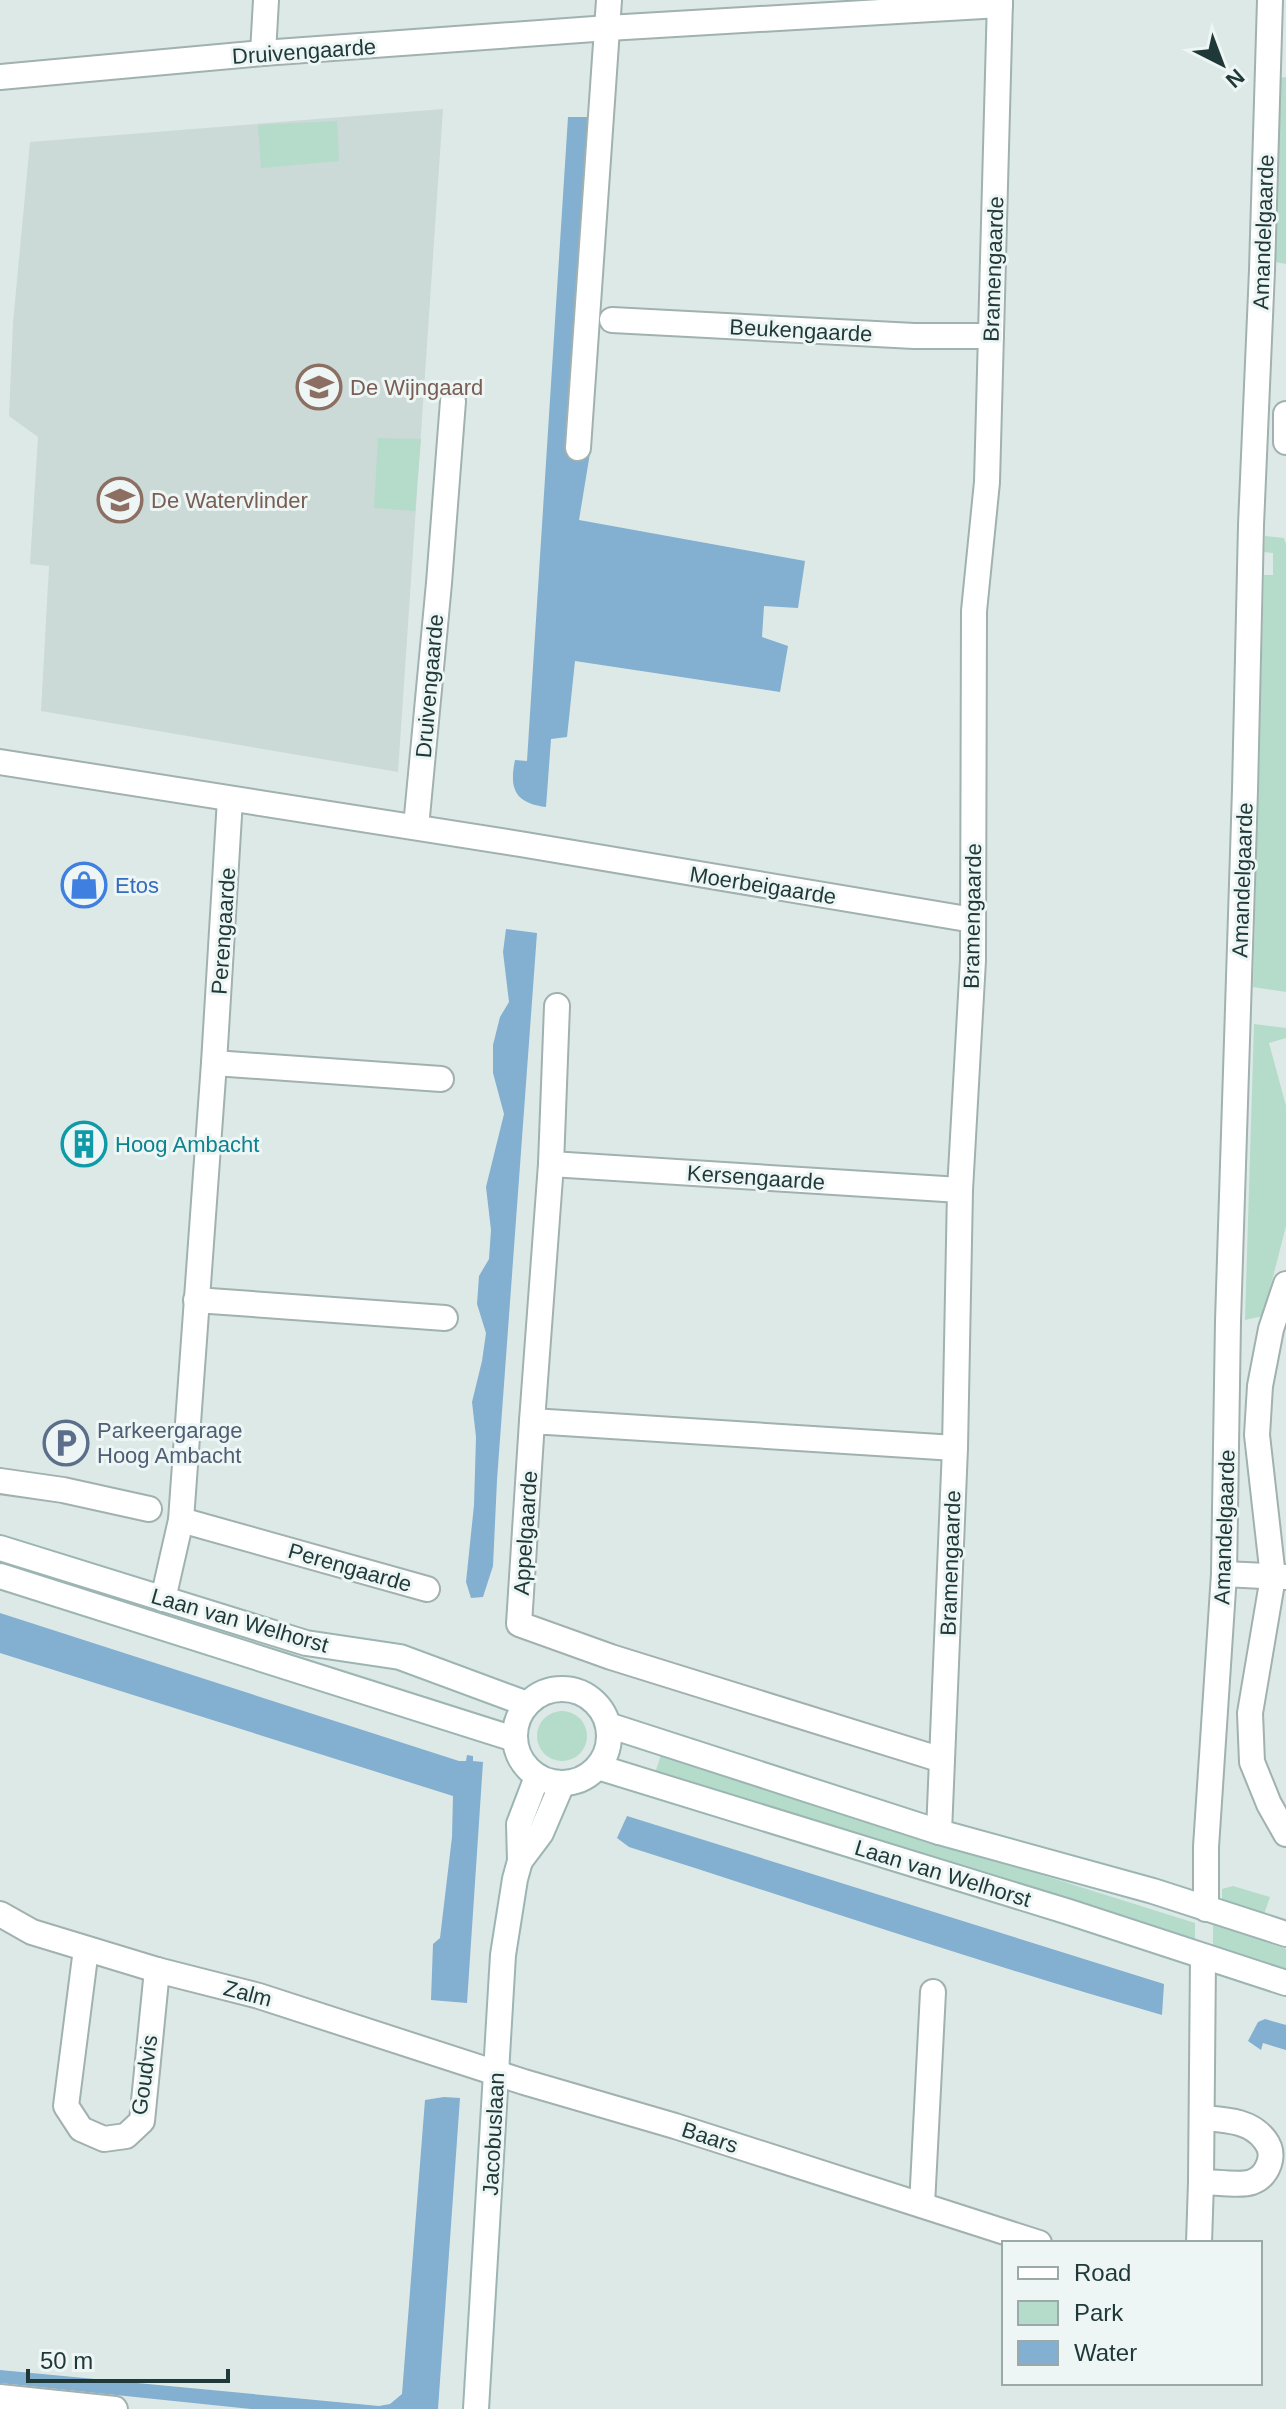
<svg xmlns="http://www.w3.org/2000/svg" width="1286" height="2409" viewBox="0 0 1286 2409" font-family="Arial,sans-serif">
<rect width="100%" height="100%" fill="#dde9e7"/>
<path fill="#cbd9d7" d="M443 109 398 772 41 711 49 566 30 564 38 437 9 416 13 323 30 142Z"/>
<g fill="#b5dbca">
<path d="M1286 77V264L1274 262 1280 78Z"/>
<path d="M337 121 339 161 261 168 258 125Z"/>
<path d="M378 438 421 439 415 511 374 508Z"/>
<path d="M1265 536 1284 538 1286 544V992L1253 987 1264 575H1273V553L1264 552Z"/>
<path d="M1254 1024 1286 1028V1038L1269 1043 1286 1106V1226L1263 1316 1245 1320Z"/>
<circle cx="562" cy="1736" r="25"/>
<path d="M661 1755 1195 1923V1942L655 1773Z"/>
<path d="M1233 1886 1270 1897 1264 1914 1222 1901V1889Z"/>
<path d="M1213 1925 1286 1949V1971L1213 1948Z"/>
</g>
<g fill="#83afd0">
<path d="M568 117H589L579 453H590L579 520 805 561 798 608 764 606 762 637 788 646 780 692 575 661 567 737 551 739 546 807C515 803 509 789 515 760L527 761Z"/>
<path d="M506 929 537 933 497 1480 493 1566 483 1597 471 1598 466 1582 474 1505 476 1437 472 1402 482 1361 486 1333 477 1304 479 1276 489 1259 491 1230 486 1187 504 1114 493 1073V1045L500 1017 509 1002 503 952Z"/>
<path d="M0 1613 459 1761H466L467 1755 473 1756V1761L483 1762 467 2003 431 2000 433 1944 440 1938 452 1837 453 1796 0 1653Z"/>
<path d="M627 1816 1164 1984 1162 2015C983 1964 806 1903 629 1847L617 1838Z"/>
<path d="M1265 2019 1286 2025V2050L1263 2043 1261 2050 1248 2041 1258 2022Z"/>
<path d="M444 2097 460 2098 438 2409H251L0 2383V2370L379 2406 390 2404 402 2394 425 2100Z"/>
</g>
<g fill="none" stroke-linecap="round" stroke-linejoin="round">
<g stroke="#a0b1af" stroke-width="28">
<path id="pedestrian" d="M578 448 609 0"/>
</g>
<g stroke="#a0b1af" stroke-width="28">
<g id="minor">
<path d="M263 53 266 0"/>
<path d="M0 77 263 53 608 28 1000 5"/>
<path d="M612 320 914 336H991"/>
<path d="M1286 414V442"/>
<path d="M0 762 520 844 973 920"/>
<path d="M416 827 439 583 453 401"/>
<path d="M214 1063 441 1079"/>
<path d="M551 1164 960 1190"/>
<path d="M1286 1284 1271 1329 1260 1386 1257 1435 1273 1577 1250 1713 1252 1762 1269 1804 1286 1834"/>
<path d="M196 1300 445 1318"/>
<path d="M532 1421 551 1164 557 1006"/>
<path d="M0 1481 63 1490 149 1509"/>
<path d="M181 1520 427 1589"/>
<path d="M1224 1574 1285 1577"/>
<path d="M163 1599 181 1520 214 1063 230 799"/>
<path d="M942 1760 611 1657 519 1624 532 1421 955 1448"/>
<path d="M939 1832 955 1448 960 1190 973 960 974 611 987 482 1000 0"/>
<path d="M1206 1909V1847L1224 1574 1228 1321 1245 790 1251 525 1262 270 1270 0"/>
<path d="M0 1914 32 1932 157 1970 259 1996 524 2082 675 2126 1039 2243"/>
<path d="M86 1949 66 2106 81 2129 104 2139 126 2136 142 2121 157 1970"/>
<path d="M1201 2182C1215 2182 1241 2186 1252 2182 1261 2179 1266 2172 1269 2164 1272 2155 1271 2148 1265 2140 1250 2120 1225 2120 1202 2118"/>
<path d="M922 2205 933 1992"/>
<path d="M1199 2243 1201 2182 1203 1957"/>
<path d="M0 2397 115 2409"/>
</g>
</g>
<g stroke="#9cb5b3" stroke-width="28">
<g id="secondary">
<path d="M0 1548 306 1643 400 1657 527 1704"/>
<path d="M0 1576 514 1739"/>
<circle cx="562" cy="1736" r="47"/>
<path d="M608 1725 939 1832 1153 1891 1286 1934"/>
<path d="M598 1767 1069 1912 1286 1983"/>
<path d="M520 1861 541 1833 562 1784"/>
<path d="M476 2409 503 1955 515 1879 520 1861 519 1824 537 1777"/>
</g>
</g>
<use href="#pedestrian" stroke="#fff" stroke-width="24"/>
<use href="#minor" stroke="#fff" stroke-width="24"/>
<use href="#secondary" stroke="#fff" stroke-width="24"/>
</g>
<defs>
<g id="school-ring" transform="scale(2.3)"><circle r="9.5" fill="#edf6f4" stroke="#8d6e63" stroke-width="1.5"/><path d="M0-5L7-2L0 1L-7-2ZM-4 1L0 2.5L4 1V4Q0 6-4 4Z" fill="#8d6e63"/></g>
<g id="shop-ring" transform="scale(2.3)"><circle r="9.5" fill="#edf6f4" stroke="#3f7fe0" stroke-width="1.5"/><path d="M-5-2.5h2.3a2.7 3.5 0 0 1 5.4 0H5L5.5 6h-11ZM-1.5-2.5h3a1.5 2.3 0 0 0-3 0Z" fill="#3f7fe0"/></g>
<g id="building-ring" transform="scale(2.3)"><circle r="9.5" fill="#edf6f4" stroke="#0f9aa8" stroke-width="1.5"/><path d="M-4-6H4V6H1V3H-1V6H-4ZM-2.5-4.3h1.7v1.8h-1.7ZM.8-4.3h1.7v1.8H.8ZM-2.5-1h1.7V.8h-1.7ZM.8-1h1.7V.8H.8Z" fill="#0f9aa8"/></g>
<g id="parking-ring" transform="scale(2.3)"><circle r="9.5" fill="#edf6f4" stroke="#5c6f8a" stroke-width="1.5"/><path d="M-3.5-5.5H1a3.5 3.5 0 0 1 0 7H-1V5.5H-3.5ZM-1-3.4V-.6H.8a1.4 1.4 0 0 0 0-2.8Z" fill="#5c6f8a"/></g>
</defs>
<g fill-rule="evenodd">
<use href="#school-ring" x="319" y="387"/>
<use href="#school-ring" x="120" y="500"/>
<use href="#shop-ring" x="84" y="885"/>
<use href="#building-ring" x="84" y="1144"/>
<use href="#parking-ring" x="66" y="1443"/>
</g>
<g text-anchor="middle" stroke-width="6" stroke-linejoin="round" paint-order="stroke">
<g font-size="22" fill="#1f3939" stroke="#edf6f4">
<text transform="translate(304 51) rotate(-4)" y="8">Druivengaarde</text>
<text transform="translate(1263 232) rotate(-88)" y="8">Amandelgaarde</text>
<text transform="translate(993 269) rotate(-88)" y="8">Bramengaarde</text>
<text transform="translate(801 330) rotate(3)" y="8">Beukengaarde</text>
<text transform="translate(429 686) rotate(-85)" y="8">Druivengaarde</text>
<text transform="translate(1242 880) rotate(-88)" y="8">Amandelgaarde</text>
<text transform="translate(763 885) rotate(9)" y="8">Moerbeigaarde</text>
<text transform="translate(972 916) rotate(-89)" y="8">Bramengaarde</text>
<text transform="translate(223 931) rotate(-86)" y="8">Perengaarde</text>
<text transform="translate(756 1177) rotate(4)" y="8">Kersengaarde</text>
<text transform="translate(1224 1527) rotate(-88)" y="8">Amandelgaarde</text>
<text transform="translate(525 1533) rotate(-86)" y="8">Appelgaarde</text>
<text transform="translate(950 1563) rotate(-88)" y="8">Bramengaarde</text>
<text transform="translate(350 1567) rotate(16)" y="8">Perengaarde</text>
<text transform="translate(240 1620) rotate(16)" y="8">Laan van Welhorst</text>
<text transform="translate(943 1873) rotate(17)" y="8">Laan van Welhorst</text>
<text transform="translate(248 1993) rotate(15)" y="8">Zalm</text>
<text transform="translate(144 2075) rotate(-82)" y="8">Goudvis</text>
<text transform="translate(493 2134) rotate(-87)" y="8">Jacobuslaan</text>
<text transform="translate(710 2137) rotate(18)" y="8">Baars</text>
</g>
<g font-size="22" fill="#785e54" stroke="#edf6f4" text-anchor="start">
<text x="350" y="395">De Wijngaard</text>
<text x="151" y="508">De Watervlinder</text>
</g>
<g font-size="22" fill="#366cbe" stroke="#edf6f4" text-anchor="start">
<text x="115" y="893">Etos</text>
</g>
<g font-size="22" fill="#0d838f" stroke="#edf6f4" text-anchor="start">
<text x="115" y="1152">Hoog Ambacht</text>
</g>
<g font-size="22" fill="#4e5e75" stroke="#edf6f4" text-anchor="start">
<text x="97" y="1438">Parkeergarage<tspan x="97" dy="25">Hoog Ambacht</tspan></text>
</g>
</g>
<rect x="1002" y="2241" width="260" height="144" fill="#edf6f4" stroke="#9baaa9" stroke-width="2"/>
<rect x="1018" y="2267" width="40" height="12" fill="#ffffff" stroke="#9baaa9" stroke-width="2"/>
<text x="1074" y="2281" font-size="24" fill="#1f3939">Road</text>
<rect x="1018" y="2301" width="40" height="24" fill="#b5dbca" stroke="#9baaa9" stroke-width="2"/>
<text x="1074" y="2321" font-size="24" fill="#1f3939">Park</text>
<rect x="1018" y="2341" width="40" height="24" fill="#83afd0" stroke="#9baaa9" stroke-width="2"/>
<text x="1074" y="2361" font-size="24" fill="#1f3939">Water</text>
<g transform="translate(1222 64) rotate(138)" stroke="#edf6f4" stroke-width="6" paint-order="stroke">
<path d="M0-6L14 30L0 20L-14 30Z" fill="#1f3939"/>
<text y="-12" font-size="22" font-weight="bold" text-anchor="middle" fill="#1f3939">N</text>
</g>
<path d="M28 2369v12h200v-12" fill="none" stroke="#1f3939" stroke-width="4"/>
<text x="40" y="2369" font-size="24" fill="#1f3939" stroke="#edf6f4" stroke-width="6" paint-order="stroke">50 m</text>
</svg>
